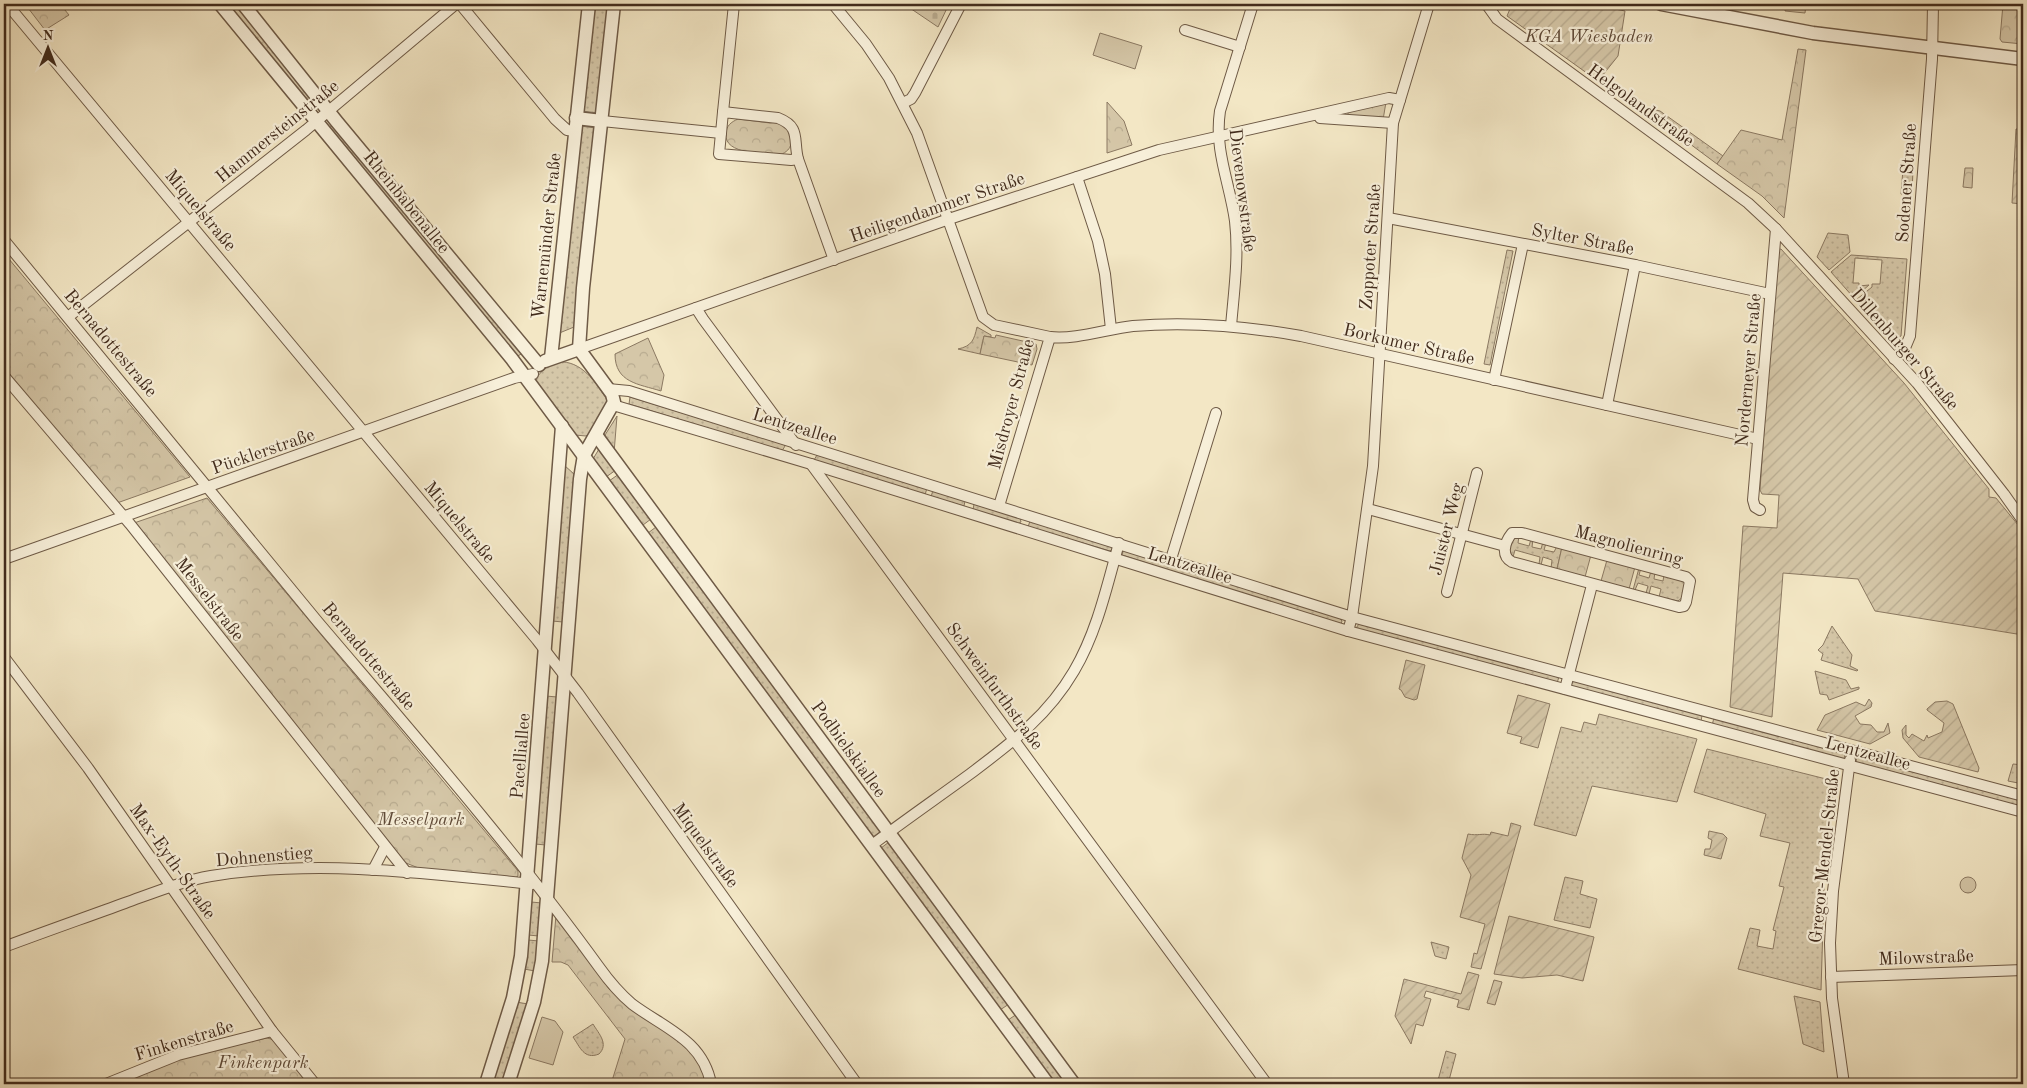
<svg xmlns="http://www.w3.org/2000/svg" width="2027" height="1088" viewBox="0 0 2027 1088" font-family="'Old Standard TT',serif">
<defs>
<pattern id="grass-dots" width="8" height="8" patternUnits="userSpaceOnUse" patternTransform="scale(1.25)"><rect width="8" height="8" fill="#d5c7a8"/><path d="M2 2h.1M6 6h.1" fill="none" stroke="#b8ab90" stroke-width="1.8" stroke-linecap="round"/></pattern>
<pattern id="forest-crowns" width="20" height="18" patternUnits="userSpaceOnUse" patternTransform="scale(1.25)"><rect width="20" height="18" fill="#d5c7a8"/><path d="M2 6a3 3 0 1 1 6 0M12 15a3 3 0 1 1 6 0" fill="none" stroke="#b8ab90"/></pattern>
<pattern id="cemetery-stones" width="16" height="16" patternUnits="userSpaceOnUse" patternTransform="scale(1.25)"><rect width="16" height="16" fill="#d5c7a8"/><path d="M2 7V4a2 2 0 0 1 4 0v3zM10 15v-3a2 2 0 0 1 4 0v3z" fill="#b8ab90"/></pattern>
<pattern id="garden-furrows" width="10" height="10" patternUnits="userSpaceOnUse" patternTransform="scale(1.25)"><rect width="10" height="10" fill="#d5c7a8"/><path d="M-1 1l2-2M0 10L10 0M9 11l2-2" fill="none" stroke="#b8ab90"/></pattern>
</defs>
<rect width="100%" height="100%" fill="#f3e7c5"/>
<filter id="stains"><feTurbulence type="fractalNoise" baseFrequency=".004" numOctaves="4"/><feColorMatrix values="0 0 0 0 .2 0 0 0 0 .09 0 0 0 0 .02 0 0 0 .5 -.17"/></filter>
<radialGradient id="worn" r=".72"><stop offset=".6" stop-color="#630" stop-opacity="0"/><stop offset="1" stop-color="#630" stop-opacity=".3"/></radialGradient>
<g fill="url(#grass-dots)" stroke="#8b7962">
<path d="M225 4H238L318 103 311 108Z"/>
<path d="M594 4H611L598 113 582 111Z"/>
<path d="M1639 106 1660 111 1723 156 1717 164Z"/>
<path d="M335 123 523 353 516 357 328 129Z"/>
<path d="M580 126 596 128 574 327 557 334Z"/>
<path d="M1903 169H1913L1912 194H1901Z"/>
<path d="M1828 233 1848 235 1850 252 1829 270 1817 257Z"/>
<path d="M1507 250 1513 251 1490 365 1484 364Z"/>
<path d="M1851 255 1907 259 1901 336 1893 340 1856 300 1872 287V284H1880L1882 260 1855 258 1853 283H1859V286L1869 285 1854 298 1831 272Z"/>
<path d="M977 327 991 335V337L984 336 980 354 958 349C972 346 974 340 977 327Z"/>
<path d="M558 362C581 360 596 382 607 400V402L590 432 586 436 575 435 536 383C537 371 549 366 558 362Z"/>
<path d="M630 397 784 444 785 446 782 451 629 404Z"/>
<path d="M617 416 614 453 605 435Z"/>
<path d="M599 449 616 470 606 477 593 459Z"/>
<path d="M817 455 927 488 925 495 814 460Z"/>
<path d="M564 465 574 474 563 622 552 621Z"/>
<path d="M619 474 651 519 643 525 609 481Z"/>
<path d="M933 490 965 501 964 506 931 497Z"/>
<path d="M974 504 1020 518 1021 522 1017 524 973 510Z"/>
<path d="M1030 521 1112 546V549L1110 551 1028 527Z"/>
<path d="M656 527 881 831 873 837 648 533Z"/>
<path d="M1519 536 1518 543 1529 546 1531 539H1533L1532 547 1541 549 1543 542 1546 543 1544 550 1554 552 1557 546 1562 547 1557 569 1551 568 1552 560 1543 557 1541 565 1539 564 1540 557 1515 550 1513 557 1509 553 1512 539Z"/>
<path d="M1123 549 1339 618 1342 621 1341 624 1276 605 1122 555Z"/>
<path d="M1639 568H1641L1639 575 1649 578 1651 571 1655 572 1654 579 1663 581 1664 575 1685 581 1684 596 1678 601 1659 597 1661 589 1651 586 1649 594 1646 593 1648 586 1638 583 1635 590H1633Z"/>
<path d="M1359 624 1559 677 1557 683 1357 630 1356 628Z"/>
<path d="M1832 626 1852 655 1850 666 1858 670 1857 671 1821 660 1823 654 1818 650 1823 645Z"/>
<path d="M1815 671 1846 680 1851 689 1859 687V689L1829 700 1827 695 1820 694Z"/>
<path d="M1570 680 1702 715 1701 722 1569 686Z"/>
<path d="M546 696 557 697 546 845 535 844Z"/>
<path d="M1599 714 1697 739 1677 802 1592 786 1576 836 1534 825 1561 727 1581 732 1584 722 1596 725Z"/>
<path d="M1714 718 1845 754 1844 759 1712 725Z"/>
<path d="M1707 749 1834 781 1825 860 1821 990 1738 969 1750 928 1760 930 1757 946 1773 949 1776 931 1773 930 1784 887 1779 886 1790 843 1760 836 1766 814 1694 792Z"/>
<path d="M1857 757 2023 800V807L1856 762Z"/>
<path d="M2013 764 2023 765V784L2008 781Z"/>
<path d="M889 842 1009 1004 1000 1010 881 848Z"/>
<path d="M1565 877 1583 881 1580 894 1597 899 1590 928 1554 920Z"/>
<path d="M531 902 542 903 539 936 528 935Z"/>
<path d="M528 940 539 941 535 971 524 969Z"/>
<path d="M1431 942 1449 947 1446 959 1435 956Z"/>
<path d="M1794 996 1820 1002 1824 1052 1803 1044Z"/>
<path d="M516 1002 528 1004 503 1084H490Z"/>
<path d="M1017 1014 1069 1084H1055L1008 1020Z"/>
<path d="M593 1024C599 1034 609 1044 599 1054 584 1060 580 1047 573 1037Z"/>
<path d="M1446 1051 1456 1054 1448 1084H1437Z"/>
</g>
<g fill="url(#forest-crowns)" stroke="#8b7962">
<path d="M25 4H60L69 15 45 30Z"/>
<path d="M1786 4H1806L1805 13 1785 11Z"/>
<path d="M2003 4H2023V44L2002 42 2000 39Z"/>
<path d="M1798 49 1806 50 1784 218 1762 196 1717 164 1741 130 1782 140Z"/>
<path d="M1107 102 1124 121 1132 145 1107 153Z"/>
<path d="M1386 102 1383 120 1348 118V110Z"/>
<path d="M738 119 770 123 777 122 789 128C792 141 794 149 780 155 765 153 724 155 726 134 726 126 731 122 738 119Z"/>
<path d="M1965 168H1973L1972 188 1963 187Z"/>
<path d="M4 253 190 477 117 503 4 368Z"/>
<path d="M996 335 1036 344 1037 349 1032 365 980 354 984 336 995 338Z"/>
<path d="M648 338 664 375 661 391C639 384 615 383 615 354Z"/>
<path d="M207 498 518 871V876L515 878 421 869 406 863 399 857 134 523Z"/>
<path d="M1562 547 1591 555 1585 577 1557 569Z"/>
<path d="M1607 560 1635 567 1629 589 1601 581Z"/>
<circle cx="1968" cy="885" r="8"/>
<path d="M556 915 609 989 621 1000 687 1046 700 1064 708 1084H664L661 1082H645L643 1084H611L625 1039 568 965 561 962H552Z"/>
<path d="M267 1038 275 1040 309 1084H113L168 1062 205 1051Z"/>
</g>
<path fill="url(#cemetery-stones)" stroke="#8b7962" d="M904 4H949L938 27Z"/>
<g fill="url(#garden-furrows)" stroke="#8b7962">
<path d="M1512 4H1590L1625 11 1618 56 1598 81 1507 16Z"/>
<path d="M2016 129H2023V204L2012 203Z"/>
<path d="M1781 249 1904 383 1989 489V497L1996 498 2023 531V635L1875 611 1858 579 1783 573 1772 717 1730 707 1743 526 1777 528 1779 495 1762 494 1760 490 1776 250Z"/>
<path d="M1406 660 1425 665 1417 699 1414 700 1405 697 1401 690 1399 689Z"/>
<path d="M1518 695 1550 704 1538 748 1520 743 1522 737 1507 733Z"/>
<path d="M1869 699 1872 703 1871 707 1855 716 1860 724 1871 725 1877 732H1884L1888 723 1890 733 1870 744 1817 730 1825 715 1856 702 1865 706Z"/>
<path d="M1947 701 1953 704 1979 768 1978 772 1919 757 1903 738 1902 730 1906 725V735L1909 738 1912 734 1924 741 1927 735 1928 738 1942 732 1944 723 1927 710V709L1935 702Z"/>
<path d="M1511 823 1521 826 1481 969 1471 967 1474 953 1477 954 1485 924 1460 917 1471 875 1462 858 1468 834C1478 836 1482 833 1490 835L1491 832 1508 836Z"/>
<path d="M1709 831 1723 834 1727 838 1721 859 1704 855 1705 849H1710L1712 840 1708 838Z"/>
<path d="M1509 916 1594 937 1583 981 1557 975 1522 978 1494 974Z"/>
<path d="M1468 972 1479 975 1469 1010 1457 1007 1459 1000 1426 991 1424 997 1431 999 1423 1026 1416 1024 1411 1044 1395 1016 1404 979 1461 994Z"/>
<path d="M1494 980 1502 982 1495 1005 1487 1003Z"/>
</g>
<g fill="#d5c7a8" stroke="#8b7962">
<path d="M1100 33 1142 46 1135 69 1093 55Z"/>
<path d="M542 1017 555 1021 563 1032 553 1065 529 1058Z"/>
</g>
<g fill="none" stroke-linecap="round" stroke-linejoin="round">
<g stroke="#6e5a46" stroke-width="12">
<g id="minor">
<path d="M7 4 537 640 578 693 857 1084"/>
<path d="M460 4 555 119 567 130 575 131"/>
<path d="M833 4 866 44 889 78 917 133 983 317 994 325 1050 337 999 506"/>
<path d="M1487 5 1497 19 1748 203 1776 229 1917 383 2004 494 2023 521"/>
<path d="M1185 30 1240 47"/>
<path d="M903 103 911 99 915 93 961 4"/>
<path d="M723 112 778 118C801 127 793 139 798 159L791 160 719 154Z"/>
<path d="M723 112 734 4"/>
<path d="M1320 118 1393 123"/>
<path d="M602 121 721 133"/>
<path d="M798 159 834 260"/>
<path d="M1077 177 1098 241 1105 274 1111 329"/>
<path d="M1388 218 1635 265 1770 294"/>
<path d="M4 240C109 366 213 495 318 622 414 735 512 847 599 967 609 981 619 993 632 1004 664 1028 703 1040 711 1084"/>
<path d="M696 308 703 319 796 445"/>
<path d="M68 317 306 130 456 4"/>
<path d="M1231 326C1234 291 1239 256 1235 221 1230 184 1214 150 1220 111L1253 4"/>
<path d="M1050 337C1075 340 1107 329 1133 326 1190 321 1245 326 1301 336L1758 439"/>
<path d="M579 349 949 219 1159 150 1389 98 1400 100"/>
<path d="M1894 359 1905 348 1910 336 1932 59 1933 4"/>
<path d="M4 376 130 524 407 873"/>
<path d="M1494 380 1523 244"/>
<path d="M608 389 629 391 1352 617 2023 796"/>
<path d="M613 405 811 464 1348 631 2023 812"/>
<path d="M1607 405 1635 265"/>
<path d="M811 464 1267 1084"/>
<path d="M1368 509 1505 546"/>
<path d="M1760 510 1755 507 1753 500 1776 229"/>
<path d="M1512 533H1522L1686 577 1690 581 1686 602 1684 606 1679 607 1512 562C1501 556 1504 543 1512 533Z"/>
<path d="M4 559 514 378 533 374"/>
<path d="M1171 559 1216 413"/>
<path d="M1447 592 1477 473"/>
<path d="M1348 631 1352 617 1373 466 1393 123 1429 4"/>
<path d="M4 657 88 768 272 1031 315 1084"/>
<path d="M1565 689 1592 585"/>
<path d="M872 845C904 821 937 798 970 774 1011 743 1047 717 1074 671 1097 632 1107 586 1119 543"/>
<path d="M373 870 385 847"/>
<path d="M4 947C44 932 84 918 125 903 153 893 182 881 211 876 317 859 426 873 532 884"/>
<path d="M1831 977 2023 970"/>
<path d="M106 1084 178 1055 272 1031"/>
<path d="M1844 1084 1832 998 1830 943 1833 891 1850 760"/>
</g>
</g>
<g stroke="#6e5a46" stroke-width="15">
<g id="tertiary">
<path d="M220 4 512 359 1048 1084"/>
<path d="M243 4 337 122 539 365"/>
<path d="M1661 4 1813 33 2023 59"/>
<path d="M576 118 602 121"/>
<path d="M579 349 583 288 614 4"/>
<path d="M551 358 589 4"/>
<path d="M545 361 579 349"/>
<path d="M596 435 1074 1084"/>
<path d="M486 1084 513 998 521 956 562 426"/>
<path d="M508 1084 534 1002 542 961 580 479 584 455 614 402 612 394 579 349"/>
</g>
</g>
<use href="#minor" stroke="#f7efd9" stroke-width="10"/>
<use href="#tertiary" stroke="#f7efd9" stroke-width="12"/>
</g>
<g text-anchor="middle" stroke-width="4.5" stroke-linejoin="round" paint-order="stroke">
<g font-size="18" font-style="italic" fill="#5f4a38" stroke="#f7efd9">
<text x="1589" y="42">KGA Wiesbaden</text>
<text x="421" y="825">Messelpark</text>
<text x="263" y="1068">Finkenpark</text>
</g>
<g font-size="18" fill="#412b1c" stroke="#f7efd9">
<text transform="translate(1641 105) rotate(36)" y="6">Helgolandstraße</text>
<text transform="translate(277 131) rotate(-39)" y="6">Hammersteinstraße</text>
<text transform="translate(1906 183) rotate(-86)" y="6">Sodener Straße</text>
<text transform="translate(1243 190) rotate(83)" y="6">Dievenowstraße</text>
<text transform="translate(407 202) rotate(51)" y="6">Rheinbabenallee</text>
<text transform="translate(937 207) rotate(-19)" y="6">Heiligendammer Straße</text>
<text transform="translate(201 210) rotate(50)" y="6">Miquelstraße</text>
<text transform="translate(546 236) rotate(-84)" y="6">Warnemünder Straße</text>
<text transform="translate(1583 239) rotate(11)" y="6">Sylter Straße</text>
<text transform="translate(1370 247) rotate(-86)" y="6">Zoppoter Straße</text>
<text transform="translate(111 343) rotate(50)" y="6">Bernadottestraße</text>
<text transform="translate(1409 344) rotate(13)" y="6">Borkumer Straße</text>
<text transform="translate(1905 349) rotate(49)" y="6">Dillenburger Straße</text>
<text transform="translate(1748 370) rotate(-85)" y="6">Norderneyer Straße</text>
<text transform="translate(1011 404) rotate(-75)" y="6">Misdroyer Straße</text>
<text transform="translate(795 426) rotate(17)" y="6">Lentzeallee</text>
<text transform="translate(263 451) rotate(-19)" y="6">Pücklerstraße</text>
<text transform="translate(460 522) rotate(50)" y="6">Miquelstraße</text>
<text transform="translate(1446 529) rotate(-76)" y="6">Juister Weg</text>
<text transform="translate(1629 545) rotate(15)" y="6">Magnolienring</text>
<text transform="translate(1190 565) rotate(17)" y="6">Lentzeallee</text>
<text transform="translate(210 599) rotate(52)" y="6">Messelstraße</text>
<text transform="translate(369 656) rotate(50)" y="6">Bernadottestraße</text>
<text transform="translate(995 686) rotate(54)" y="6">Schweinfurthstraße</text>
<text transform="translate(849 749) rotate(54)" y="6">Podbielskiallee</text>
<text transform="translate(1868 753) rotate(15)" y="6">Lentzeallee</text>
<text transform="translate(520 756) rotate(-85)" y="6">Pacelliallee</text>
<text transform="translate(706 845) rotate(54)" y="6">Miquelstraße</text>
<text transform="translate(264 856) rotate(-5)" y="6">Dohnenstieg</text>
<text transform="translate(1824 856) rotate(-84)" y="6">Gregor-Mendel-Straße</text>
<text transform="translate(173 861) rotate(55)" y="6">Max-Eyth-Straße</text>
<text transform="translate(1926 957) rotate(-2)" y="6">Milowstraße</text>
<text transform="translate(184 1040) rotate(-17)" y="6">Finkenstraße</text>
</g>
</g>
<rect width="2027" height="1088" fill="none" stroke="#f3e7c5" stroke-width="20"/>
<rect x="5" y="5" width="2017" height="1078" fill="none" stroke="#412b1c" stroke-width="2.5"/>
<rect x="10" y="10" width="2007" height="1068" fill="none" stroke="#412b1c"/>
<g transform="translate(48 48)" stroke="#f7efd9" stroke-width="4" paint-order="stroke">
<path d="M0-4L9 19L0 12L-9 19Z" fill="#412b1c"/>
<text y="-8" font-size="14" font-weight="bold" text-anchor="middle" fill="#412b1c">N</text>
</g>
<rect width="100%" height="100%" filter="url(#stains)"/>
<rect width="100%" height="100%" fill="url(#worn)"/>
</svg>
